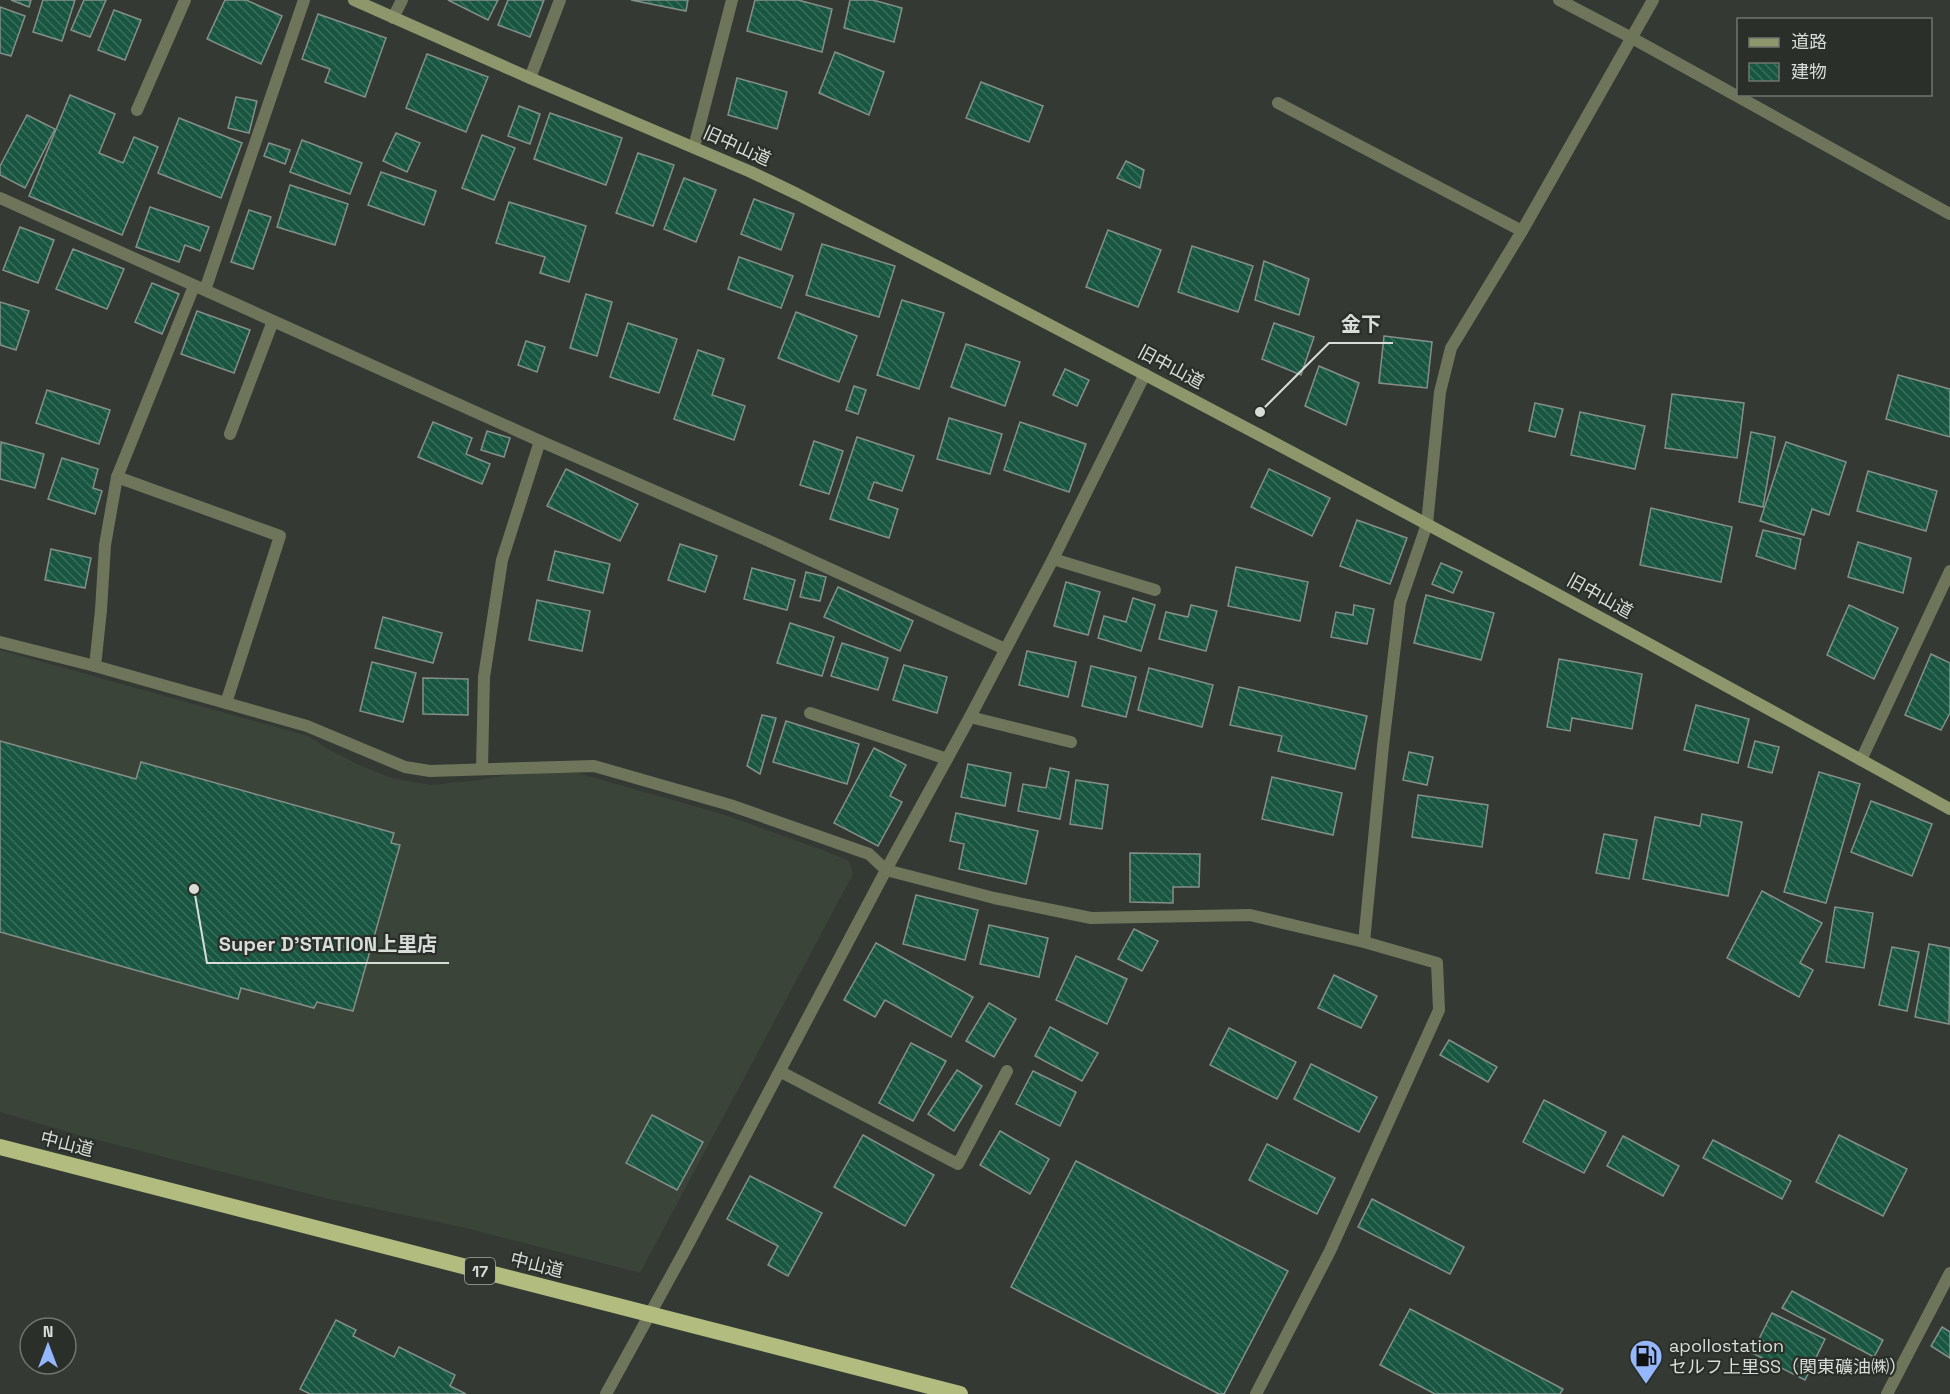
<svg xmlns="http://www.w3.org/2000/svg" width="1950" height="1394" viewBox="0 0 1950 1394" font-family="'Space Grotesk','Noto Sans JP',sans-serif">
<defs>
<pattern id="building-back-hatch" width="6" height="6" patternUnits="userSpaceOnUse" patternTransform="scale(1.5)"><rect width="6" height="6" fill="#185641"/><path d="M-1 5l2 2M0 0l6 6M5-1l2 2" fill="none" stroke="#396e5c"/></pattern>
</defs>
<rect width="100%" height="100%" fill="#343933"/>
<path fill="#3b4439" d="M0 650 308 736 328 749 361 766 392 778 431 785 479 780 524 772 554 771 578 773 722 814 823 850 849 861 853 874 640 1273 466 1228 329 1199 78 1135 0 1112Z"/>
<g fill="url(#building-back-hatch)" stroke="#858f8a" stroke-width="1.5">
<path d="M11 0H31L29 7Z"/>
<path d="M43 0H75L62 41 33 32Z"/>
<path d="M84 0H106L90 37 71 30Z"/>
<path d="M225 0H246L282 16 261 64 207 39Z"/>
<path d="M448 0H498L488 20Z"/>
<path d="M508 0H544L530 37 498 25Z"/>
<path d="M631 0H688L686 11Z"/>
<path d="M755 0H798L832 9 822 52 747 31Z"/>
<path d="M850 0H873L902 8 894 42 844 28Z"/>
<path d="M0 7 25 16 11 56 0 53Z"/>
<path d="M114 10 141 20 125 60 98 50Z"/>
<path d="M318 14 386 38 365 97 325 82 330 69 302 59Z"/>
<path d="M835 52 884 72 869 115 819 93Z"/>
<path d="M427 54 488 77 466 132 406 108Z"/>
<path d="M737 78 787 92 777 129 728 115Z"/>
<path d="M981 82 1043 106 1029 142 966 118Z"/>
<path d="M70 95 115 114 99 153 123 163 134 137 158 147 122 235 29 196Z"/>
<path d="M236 97 257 101 249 133 228 128Z"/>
<path d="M519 106 540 114 530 144 508 136Z"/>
<path d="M550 113 622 138 606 185 534 159Z"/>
<path d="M27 115 55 129 25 188 0 175V166Z"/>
<path d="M179 118 242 143 221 198 158 173Z"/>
<path d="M396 133 420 143 407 172 383 161Z"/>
<path d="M482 135 515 148 494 200 462 188Z"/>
<path d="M302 140 362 163 350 194 290 172Z"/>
<path d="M269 143 290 150 285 164 264 156Z"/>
<path d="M638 153 674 165 653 226 616 213Z"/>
<path d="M1126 161 1144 170 1140 188 1117 178Z"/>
<path d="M381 172 436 191 424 225 368 205Z"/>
<path d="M684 178 716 190 696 242 664 229Z"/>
<path d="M290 185 348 204 335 245 277 227Z"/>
<path d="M754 199 794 214 781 250 741 234Z"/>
<path d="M509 202 586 226 569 282 540 273 545 257 496 243Z"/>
<path d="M150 207 209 227 200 251 185 245 179 262 136 247Z"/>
<path d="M249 210 271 217 253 269 231 262Z"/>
<path d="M20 227 54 240 38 283 3 270Z"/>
<path d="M1108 230 1161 250 1138 307 1086 287Z"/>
<path d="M822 244 895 266 879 317 806 295Z"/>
<path d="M1192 246 1253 266 1238 312 1178 292Z"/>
<path d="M73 249 124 269 107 309 56 289Z"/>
<path d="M739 257 793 276 781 308 728 289Z"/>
<path d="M1264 261 1309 279 1299 315 1255 300Z"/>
<path d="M152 283 179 294 162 334 135 322Z"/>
<path d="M586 294 612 302 597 356 570 348Z"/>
<path d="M902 300 944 313 919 389 877 375Z"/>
<path d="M0 302 29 311 16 350 0 345Z"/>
<path d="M197 311 250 330 234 373 181 354Z"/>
<path d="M796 312 857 336 839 382 778 358Z"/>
<path d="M628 323 677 339 659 393 610 377Z"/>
<path d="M1274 323 1314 337 1301 375 1262 359Z"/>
<path d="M1384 336 1432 342 1427 388 1379 383Z"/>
<path d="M526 341 545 347 537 372 518 365Z"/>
<path d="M966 344 1020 362 1005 406 951 387Z"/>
<path d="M698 350 724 359 712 395 745 406 734 440 674 419Z"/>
<path d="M1319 366 1359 383 1346 425 1305 406Z"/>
<path d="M1065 369 1089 380 1077 406 1053 395Z"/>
<path d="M1898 375 1950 389V437L1886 419Z"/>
<path d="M854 386 866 390 858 414 846 410Z"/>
<path d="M47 390 110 410 99 444 36 423Z"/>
<path d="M1672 394 1744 403 1737 458 1665 448Z"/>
<path d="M1535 403 1563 409 1555 437 1529 431Z"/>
<path d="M1580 412 1645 426 1635 469 1571 455Z"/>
<path d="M949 418 1002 434 990 474 937 459Z"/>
<path d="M433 422 472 438 466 454 490 464 482 484 418 457Z"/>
<path d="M1020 422 1086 444 1069 492 1004 470Z"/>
<path d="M487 431 510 438 504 457 481 450Z"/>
<path d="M1751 432 1775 437 1763 507 1739 502Z"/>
<path d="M857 437 914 456 902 491 874 482 868 499 898 509 889 538 830 519Z"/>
<path d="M814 441 843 451 829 494 800 485Z"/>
<path d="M1 442 44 454 35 488 0 479Z"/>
<path d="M1786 442 1846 462 1829 515 1812 509 1804 535 1760 521Z"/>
<path d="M62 458 98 469 93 488 102 491 95 514 48 499Z"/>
<path d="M566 469 638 504 620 541 547 506Z"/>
<path d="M1269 469 1330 498 1312 536 1251 507Z"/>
<path d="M1868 471 1937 491 1926 531 1857 511Z"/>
<path d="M1651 508 1732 527 1721 582 1640 565Z"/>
<path d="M1357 520 1407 538 1390 584 1340 566Z"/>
<path d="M1763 530 1801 539 1795 569 1756 556Z"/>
<path d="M1858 542 1911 558 1903 593 1848 577Z"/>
<path d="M680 544 717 556 705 592 668 580Z"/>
<path d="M51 549 91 558 85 588 45 580Z"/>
<path d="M555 551 610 564 603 593 548 580Z"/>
<path d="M1441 563 1462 572 1453 593 1432 584Z"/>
<path d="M1236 567 1308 582 1300 621 1228 606Z"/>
<path d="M752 568 795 580 787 610 744 599Z"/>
<path d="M806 572 826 577 820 601 800 597Z"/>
<path d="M1066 582 1100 592 1088 635 1054 626Z"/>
<path d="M838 587 913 621 900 651 824 617Z"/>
<path d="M1426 595 1494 613 1481 660 1414 643Z"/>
<path d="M1133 598 1155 605 1141 651 1098 638 1104 616 1126 622Z"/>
<path d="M537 600 590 611 582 651 529 640Z"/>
<path d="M1191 605 1217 611 1206 651 1159 639 1166 612 1188 617Z"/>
<path d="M1354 605 1374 609 1367 644 1331 637 1336 612 1353 615Z"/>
<path d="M1849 605 1898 628 1874 679 1827 655Z"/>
<path d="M383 617 442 633 433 663 375 648Z"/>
<path d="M790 623 834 637 822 676 777 663Z"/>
<path d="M842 643 888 658 878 690 831 676Z"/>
<path d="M1027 651 1076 662 1068 697 1019 685Z"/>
<path d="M1931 654 1950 663V713L1941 730 1905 715Z"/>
<path d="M1559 659 1642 674 1632 729 1572 718 1570 731 1547 727Z"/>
<path d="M372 662 416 673 403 722 360 711Z"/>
<path d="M904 665 947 677 937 713 893 700Z"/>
<path d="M1091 666 1136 677 1126 717 1082 706Z"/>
<path d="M1149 668 1213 685 1202 727 1138 710Z"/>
<path d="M423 678 468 679V715L423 714Z"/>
<path d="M1239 687 1367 716 1355 769 1278 751 1282 736 1230 725Z"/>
<path d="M1696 705 1749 719 1738 763 1684 750Z"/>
<path d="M762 715 776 718 760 774 747 766Z"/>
<path d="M786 721 859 744 847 784 773 762Z"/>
<path d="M0 741 136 779 141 762 394 833 391 843 400 845 353 1011 317 1002 314 1008 241 988 238 999 0 932Z"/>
<path d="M1755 741 1779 747 1772 773 1748 767Z"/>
<path d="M874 748 906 765 890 796 902 802 878 846 834 823Z"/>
<path d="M1409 752 1433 757 1427 785 1403 780Z"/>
<path d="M968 764 1011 773 1005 806 961 797Z"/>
<path d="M1050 768 1069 772 1060 819 1018 811 1023 784 1046 788Z"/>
<path d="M1819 772 1860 784 1826 903 1784 892Z"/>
<path d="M1272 777 1342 793 1333 835 1262 819Z"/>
<path d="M1076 780 1108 785 1102 829 1070 824Z"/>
<path d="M1418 795 1488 805 1482 847 1412 837Z"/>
<path d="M1871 801 1932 824 1912 876 1851 852Z"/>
<path d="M956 813 1038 831 1026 884 959 869 964 844 950 841Z"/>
<path d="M1702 814 1742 822 1728 896 1643 879 1655 817 1700 826Z"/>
<path d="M1604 834 1637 840 1629 879 1596 873Z"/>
<path d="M1130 853 1200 854 1199 887H1173V903L1130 902Z"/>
<path d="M1762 891 1822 923 1800 963 1813 970 1799 997 1727 958Z"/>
<path d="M916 895 978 910 965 960 903 944Z"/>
<path d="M1835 907 1873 913 1864 968 1826 962Z"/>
<path d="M989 925 1048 938 1039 977 980 964Z"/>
<path d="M1134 929 1158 941 1142 971 1118 959Z"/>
<path d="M876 943 973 997 951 1037 885 1000 875 1017 844 1000Z"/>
<path d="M1929 944 1950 948 1949 1024 1915 1017Z"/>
<path d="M1892 947 1919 952 1907 1011 1879 1005Z"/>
<path d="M1076 956 1127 979 1107 1024 1056 1000Z"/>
<path d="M1334 975 1377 996 1361 1028 1318 1008Z"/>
<path d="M989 1003 1016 1019 994 1057 966 1041Z"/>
<path d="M1050 1027 1098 1053 1082 1081 1035 1056Z"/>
<path d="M1229 1028 1296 1062 1277 1099 1210 1065Z"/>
<path d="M1449 1040 1497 1067 1488 1082 1440 1055Z"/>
<path d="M911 1043 946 1061 913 1121 879 1103Z"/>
<path d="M1311 1064 1377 1097 1359 1132 1294 1099Z"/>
<path d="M957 1070 982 1086 954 1131 928 1114Z"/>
<path d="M1033 1071 1076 1092 1060 1126 1016 1104Z"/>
<path d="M1544 1100 1606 1132 1584 1173 1523 1142Z"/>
<path d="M652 1115 703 1142 677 1190 626 1163Z"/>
<path d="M1000 1131 1049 1159 1030 1194 980 1165Z"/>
<path d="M863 1135 934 1175 905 1226 834 1187Z"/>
<path d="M1839 1135 1907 1169 1883 1216 1816 1182Z"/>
<path d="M1623 1136 1679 1166 1663 1196 1607 1166Z"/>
<path d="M1713 1140 1791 1181 1782 1199 1703 1158Z"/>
<path d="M1267 1144 1335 1178 1317 1214 1249 1180Z"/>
<path d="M1076 1161 1288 1271 1224 1394H1219L1011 1287Z"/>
<path d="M750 1176 822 1213 788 1276 768 1265 778 1246 727 1219Z"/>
<path d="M1372 1199 1464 1247 1450 1274 1358 1227Z"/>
<path d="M1792 1291 1883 1340 1874 1357 1782 1308Z"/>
<path d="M1410 1309 1563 1389 1560 1394H1435L1380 1365Z"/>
<path d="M1772 1313 1825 1339 1805 1380 1752 1353Z"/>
<path d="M336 1320 356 1330 353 1336 394 1357 399 1347 455 1375 450 1386 466 1394H310L300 1389Z"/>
<path d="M1942 1327 1950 1332V1358L1931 1346Z"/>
</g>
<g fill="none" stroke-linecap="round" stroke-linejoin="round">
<g stroke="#6f755a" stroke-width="12">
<path d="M393 18 402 0"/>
<path d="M530 78 560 0"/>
<path d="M1278 103 1522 231"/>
<path d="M1400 603 1427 524"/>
</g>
<g stroke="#6f755a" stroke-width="12">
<path d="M1559 0 1632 38 1950 214"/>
<path d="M137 110 185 0"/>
<path d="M694 147 732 0"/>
<path d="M0 198 540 441 769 541 1005 649"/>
<path d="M205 290 304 0"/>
<path d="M230 434 273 321"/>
<path d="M117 477 280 536 226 703"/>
<path d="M1427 524 1440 392 1451 348 1522 231 1653 0"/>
<path d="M1053 559 1155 590"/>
<path d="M0 642 95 666 307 726 405 767 430 771 594 766 730 805 869 854 886 870 994 898 1091 918 1250 915 1364 942 1437 963 1439 1010 1330 1251 1256 1394"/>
<path d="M95 666 101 610 105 545 117 477 194 286"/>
<path d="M810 713 947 759"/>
<path d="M970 717 1071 742"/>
<path d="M1861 760 1950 571"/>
<path d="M482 769 484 677 502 560 540 441"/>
<path d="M1364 942 1383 746 1400 603"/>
<path d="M781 1072 958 1164 1007 1071"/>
<path d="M1887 1394 1950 1273"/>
</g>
<path stroke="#6f755a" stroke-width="12" d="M606 1394 684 1252 886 870 970 717 1053 559 1145 374"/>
<path stroke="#8e976b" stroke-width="12" d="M354 0 530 78 751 172 797 194C1185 393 1569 598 1950 809"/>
<path stroke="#b1bc7e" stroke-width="16" d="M0 1147 960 1394"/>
</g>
<defs>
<g id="fuel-pin" transform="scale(1.725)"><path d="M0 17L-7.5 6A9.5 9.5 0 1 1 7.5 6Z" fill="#94b7fd" stroke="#2a2f29"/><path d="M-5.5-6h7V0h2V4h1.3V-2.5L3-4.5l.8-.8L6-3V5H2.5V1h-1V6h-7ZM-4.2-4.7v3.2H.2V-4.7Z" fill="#111"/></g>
</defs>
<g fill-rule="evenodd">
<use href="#fuel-pin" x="1646" y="1356"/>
</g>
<g text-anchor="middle" stroke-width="4.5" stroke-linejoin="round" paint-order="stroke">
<rect fill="#2a2f29" stroke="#a4a9a4" stroke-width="1.5" x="465" y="1258" width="30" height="26" rx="4.5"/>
<g font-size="16" font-weight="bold" fill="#d9ddd9">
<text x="480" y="1277">17</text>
</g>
<g font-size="18" fill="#d9ddd9" stroke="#2a2f29">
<text transform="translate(737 146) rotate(24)" y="6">旧中山道</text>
<text transform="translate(1171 367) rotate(28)" y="6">旧中山道</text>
<text transform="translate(1600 596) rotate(29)" y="6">旧中山道</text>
<text transform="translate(67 1144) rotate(14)" y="6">中山道</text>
<text transform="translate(537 1265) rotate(14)" y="6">中山道</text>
</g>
<g font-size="18" fill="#d9ddd9" stroke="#2a2f29" text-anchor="start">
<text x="1669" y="1352">apollostation<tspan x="1669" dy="21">セルフ上里SS（関東礦油㈱）</tspan></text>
</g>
</g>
<path fill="none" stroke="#d9ddd9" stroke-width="2" d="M1260 412L1329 343H1393M194 889L207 963H449"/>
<g fill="#d9ddd9" stroke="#2a2f29" stroke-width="2">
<circle cx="1260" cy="412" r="6"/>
<circle cx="194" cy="889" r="6"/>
</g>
<g font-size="20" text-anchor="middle" font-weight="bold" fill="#d9ddd9" stroke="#2a2f29" stroke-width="4.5" stroke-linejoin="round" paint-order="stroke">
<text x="1361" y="331">金下</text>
<text x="328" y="951">Super D'STATION上里店</text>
</g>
<rect x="1737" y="18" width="195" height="78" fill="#2a2f29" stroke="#70756f" stroke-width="1.5"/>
<rect x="1749" y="38" width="30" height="9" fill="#8e976b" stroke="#70756f" stroke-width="1.5"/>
<text x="1791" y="48" font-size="18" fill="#d9ddd9">道路</text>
<rect x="1749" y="63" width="30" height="18" fill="url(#building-back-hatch)" stroke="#70756f" stroke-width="1.5"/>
<text x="1791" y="78" font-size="18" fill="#d9ddd9">建物</text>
<g transform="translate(48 1346)"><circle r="28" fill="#2a2f29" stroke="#70756f" stroke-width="1.5"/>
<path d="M0-4.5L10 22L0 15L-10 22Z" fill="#94b7fd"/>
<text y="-9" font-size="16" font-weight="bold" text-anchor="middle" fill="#d9ddd9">N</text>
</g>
</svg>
